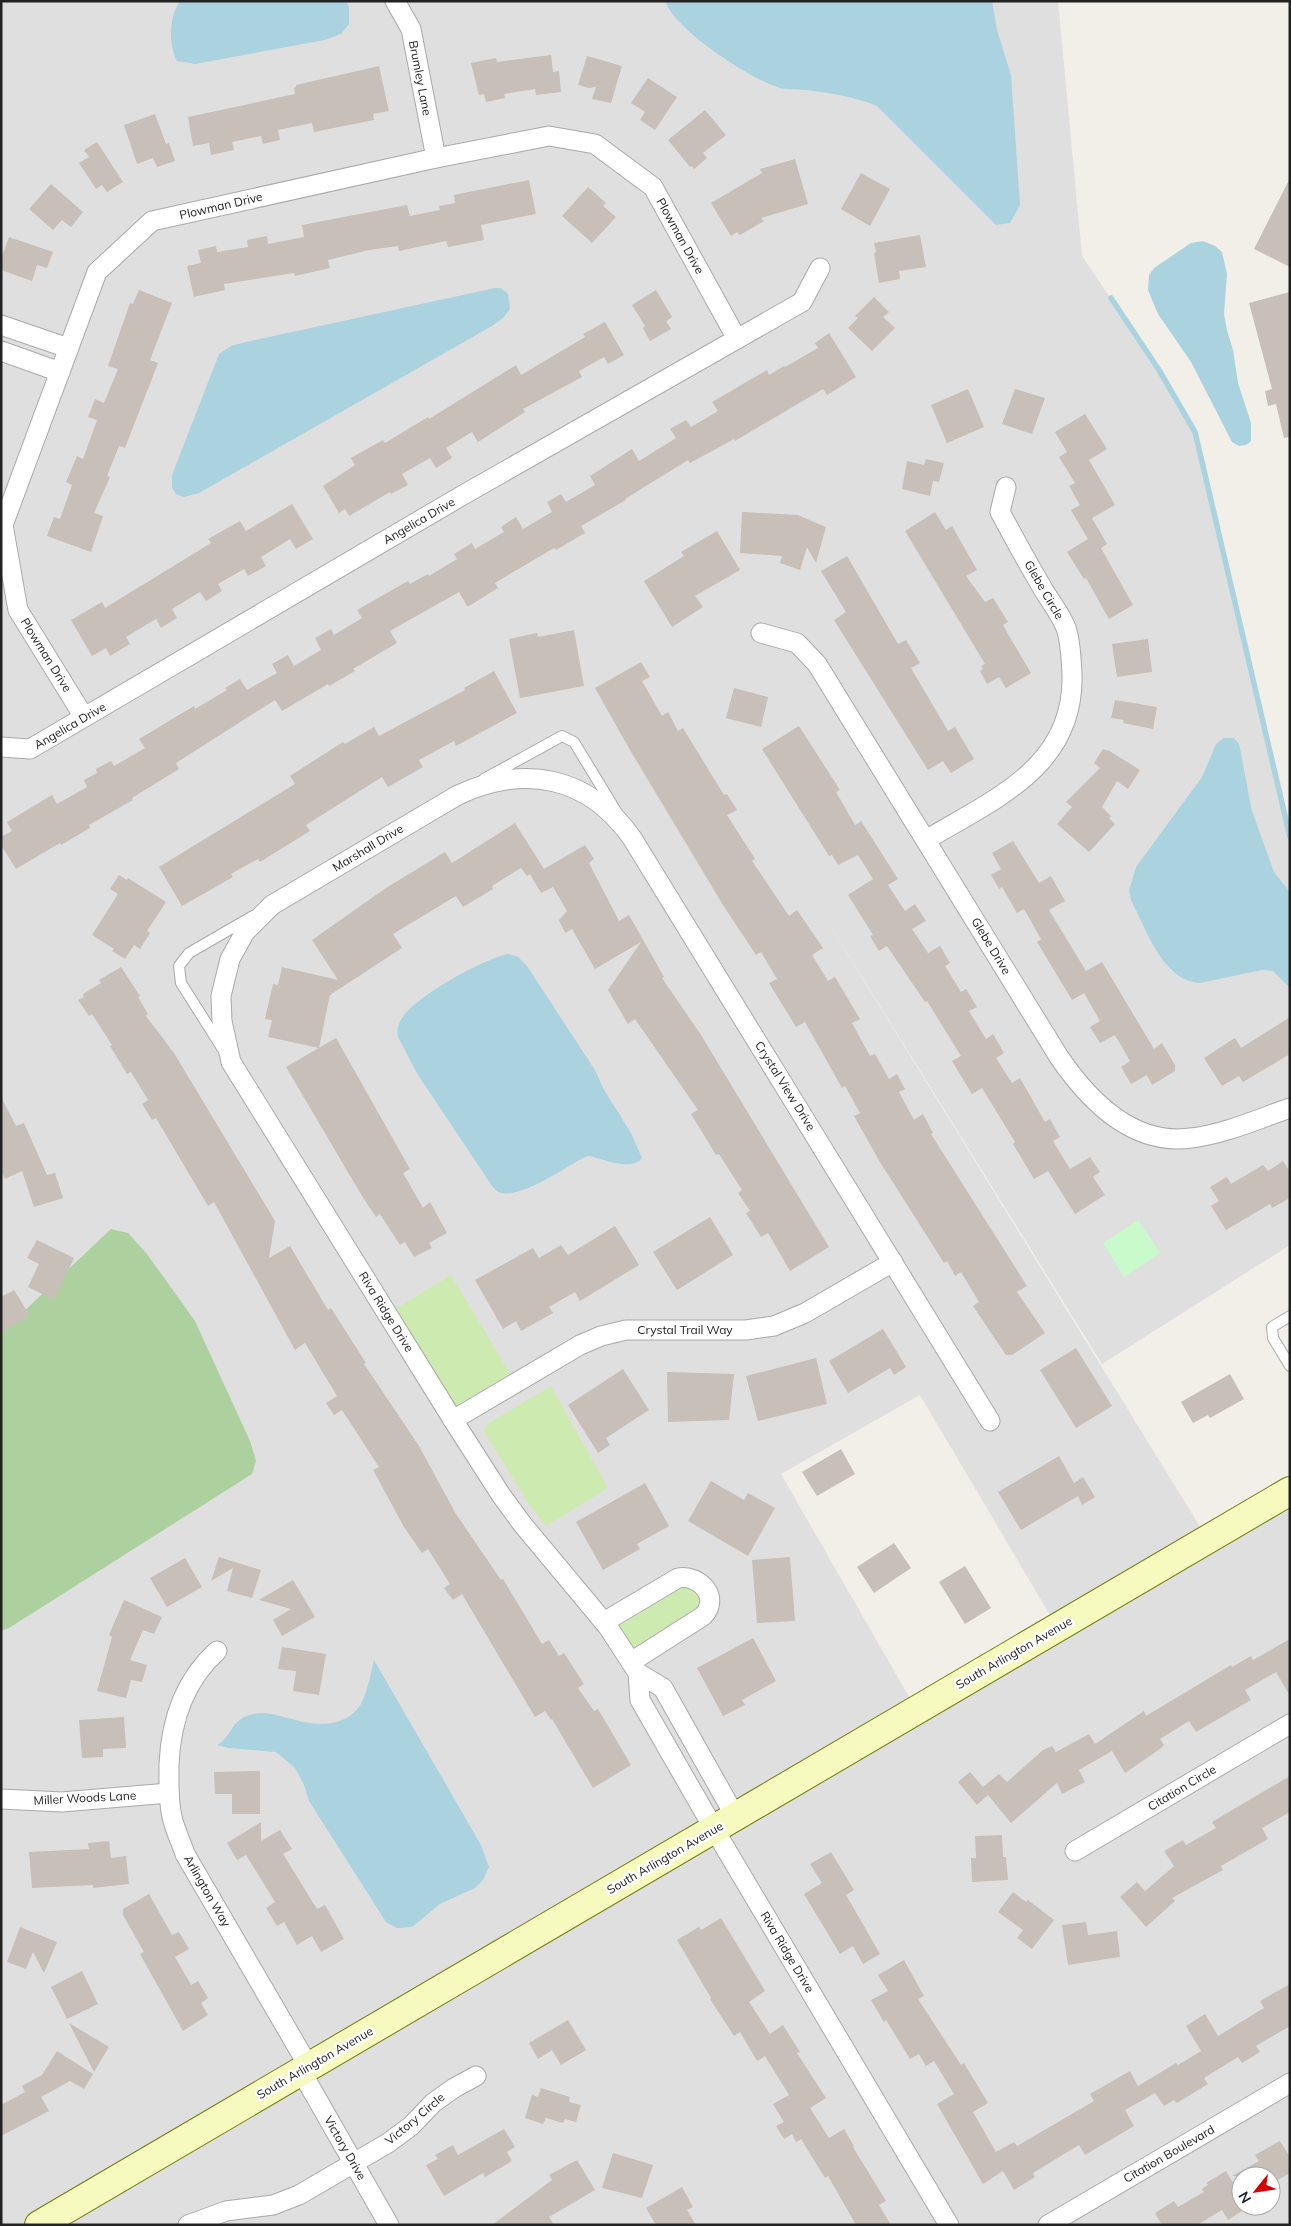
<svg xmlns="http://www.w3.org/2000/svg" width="1291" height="2226" viewBox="0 0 1291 2226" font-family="Mulish,sans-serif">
<rect width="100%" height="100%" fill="#f2efe9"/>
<path fill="#e0dfdf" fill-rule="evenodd" d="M1 1H1058L1082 256 1159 370 1195 432 1290 837V1245L1102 1364 810 893 1207 1538 1290 1490V2225H1ZM920 1395 1057 1627 916 1709 781 1474ZM1241 2176H1271V2206H1241Z"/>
<g fill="#cdebb0">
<path d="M451 1275 516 1383 453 1420 387 1314Z"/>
<path d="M551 1386 608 1488 546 1526 528 1503 484 1431 486 1425Z"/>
<path d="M678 1578 710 1599 631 1662 608 1627Z"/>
</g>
<path fill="#add19e" d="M111 1229 128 1233 147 1254 195 1321 250 1441 256 1461 252 1474 9 1628 1 1631V1333Z"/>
<path fill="#c8facc" d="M1138 1220 1160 1253 1124 1277 1103 1243Z"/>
<g fill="#aad3df">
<path d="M180 1H346L349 7V24L341 34 325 40 195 64 177 61C168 44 169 17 180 1Z"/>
<path d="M665 1H992L997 30 1011 75 1020 205 1010 223 996 225 877 106C855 97 831 93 806 90 798 89 788 90 780 88 750 79 675 30 665 1Z"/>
<path d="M1203 241 1215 246 1222 252 1227 274 1224 314 1227 330 1233 350 1238 383 1251 423V441L1246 445 1239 446 1232 442 1191 362 1158 314 1148 290 1149 275 1154 268 1191 243Z"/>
<path d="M495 288H501L508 294 510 309 503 318 492 326 199 493 184 497 176 494 172 488V475L219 354 231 346 246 342Z"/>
<path d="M1224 738H1234L1239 744 1252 811 1274 872 1290 892V988L1273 971 1262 970 1200 983C1163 981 1146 929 1131 900L1129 890 1136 867 1202 777 1216 744Z"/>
<path d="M508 954 518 957 527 966 595 1070 603 1088 631 1133 642 1158C631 1172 604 1159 589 1156L585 1157C566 1167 522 1198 501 1193 497 1192 495 1189 492 1186L418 1075 398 1037C397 1030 398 1024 402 1018 416 996 483 959 508 954Z"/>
<path d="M374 1660 481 1845 489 1867 483 1880 475 1888 440 1904 412 1927 397 1928 386 1922 309 1801 304 1785 295 1768 276 1752 228 1748 217 1745C230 1739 231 1720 250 1715 264 1710 278 1716 292 1719 318 1727 353 1728 364 1697 369 1685 371 1672 374 1660Z"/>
</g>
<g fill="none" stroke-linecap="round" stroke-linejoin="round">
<path stroke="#aad3df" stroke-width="5.5" d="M1111 298 1159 370 1195 432 1290 837"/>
</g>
<g fill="#c7bfb8">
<path d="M551 55 553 72 559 71 561 92 536 95 535 89 504 94 505 98 486 102 484 94 479 95 471 63 496 58 497 62Z"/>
<path d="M587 56 622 66 611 103 592 99 596 87 589 88 578 85Z"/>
<path d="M379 66 389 111 373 114 374 120 314 132 312 123 278 130 280 140 263 144 261 136 232 142 234 150 211 155 209 143 193 146 188 117 295 94 294 88 296 87V85Z"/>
<path d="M648 78 677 97 655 130 640 120 645 112 631 103Z"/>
<path d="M705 110 726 135 703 153 707 158 694 169 692 166 690 167 668 140Z"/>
<path d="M155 114 166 144 169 143 175 161 157 167 153 158 137 164 124 125Z"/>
<path d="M97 142 123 182 107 192 102 185 96 189 79 163 89 157 84 150Z"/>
<path d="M795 159 808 204 761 218 764 221 740 235 737 232 731 236 711 203 762 173 760 169Z"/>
<path d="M861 173 890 189 870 226 841 209Z"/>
<path d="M1290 178V267L1254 249Z"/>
<path d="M529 180 536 214 481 225 484 240 448 247 446 241 399 251 398 246 369 250 328 260 330 268 295 276 294 273 224 284 225 290 194 297 187 266 201 263 198 250 216 246 217 252 248 247 247 240 267 236 268 244 304 237 302 225 407 205 410 216 440 210 439 206 455 203 454 195Z"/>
<path d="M51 184 83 212 71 227 62 220 53 230 29 209Z"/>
<path d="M588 187 606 203 603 206 616 217 592 243 562 216Z"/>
<path d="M920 235 926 267 899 271 900 279 879 283 874 253 876 252 874 243Z"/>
<path d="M9 237 53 252 47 268 37 265 32 281 1 270V259Z"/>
<path d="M139 290 172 303 150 360 158 363 125 448 119 446 107 476 110 477 94 513 103 516 91 552 47 536 54 517 60 519 72 485 66 482 77 456 83 459 97 420 88 417 95 399 104 403 118 369 108 366 130 303 133 304Z"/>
<path d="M656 290 672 317 666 321 671 329 650 341 643 328 645 326 632 305Z"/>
<path d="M1290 292V437L1284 438 1276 404 1268 406 1265 391 1272 389 1249 303Z"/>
<path d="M874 297 889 312 883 317 895 328 872 351 848 328 858 318 855 316Z"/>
<path d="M605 322 624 355 608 364 604 357 579 371 582 377 523 409 525 412 478 442 472 432 446 448 452 458 436 468 430 458 402 474 408 485 391 494 390 492 349 516 345 509 339 513 323 486 355 465 351 458 383 440 385 443 428 417 429 419 516 365 521 375 585 337 583 334Z"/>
<path d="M829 333 856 377 827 395 823 389 735 441 734 439 690 463 688 460 625 499 626 500 581 526 585 533 556 550 554 548 495 583 498 588 469 606H467L459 592 390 631 397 643 353 669 355 671 329 686 328 684 282 711 275 700 176 763 179 769 132 798 133 800 89 825 90 828 61 845 60 843 16 869 1 845V837L12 831 7 822 52 795 57 804 87 787 84 780 97 773 96 769 111 761 114 766 145 748 139 739 194 706 195 709 227 690 225 688 240 679 247 690 277 673 272 664 288 655 294 666 321 650 315 638 331 629 334 635 362 618 357 610 408 581 410 584 428 574 429 576 457 559 454 554 472 543 475 549 504 532 501 527 516 517 523 529 552 512 547 502 561 494 566 502 595 485 590 476 632 449 639 461 676 438 670 429 686 420 691 427 718 411 712 402 767 370 769 375 784 366 785 367 818 348 815 343Z"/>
<path d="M968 389 984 427 947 443 931 405Z"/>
<path d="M1015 389 1045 398 1032 434 1002 424Z"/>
<path d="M1085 414 1107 449 1089 460 1115 505 1092 518 1107 544 1101 548 1133 605 1109 619 1086 578 1084 579 1067 552 1088 539 1071 510 1080 505 1069 486 1075 483 1059 457 1067 452 1055 432Z"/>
<path d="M926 459 944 463 939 482 933 481 930 496 902 489 907 461 924 465Z"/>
<path d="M292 504 313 539 296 549 290 539 261 557 266 566 248 576 244 569 218 584 222 591 206 601 200 592 172 609 177 618 161 628 156 619 126 637 130 644 110 656 106 648 92 656 71 620 102 602 105 608 211 543 208 539 240 521 246 531Z"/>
<path d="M742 512 798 515 826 527 816 563 807 547 800 570 780 563 782 556 740 553Z"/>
<path d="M935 512 946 530 952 526 977 570 966 576 985 602 993 598 1008 622 1003 625 1008 634 1031 673 1006 688 999 677 987 684 980 671 983 669 981 666 985 664 905 531Z"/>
<path d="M717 531 740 570 695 596 703 607 672 627 644 581 684 556 681 552Z"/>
<path d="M847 556 898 644 906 640 920 663 911 668 948 731 955 727 974 759 951 773 943 761 928 770 834 620 846 612 821 571Z"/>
<path d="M574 630 584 686 520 698 509 639 537 633 538 637Z"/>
<path d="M1148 639 1152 672 1117 677 1112 644Z"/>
<path d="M641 662 650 677 642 681 662 716 668 712 678 731 683 728 724 795 727 794 737 810 727 815 755 859 752 861 789 916 797 910 823 948 812 955 828 981 835 977 860 1019 852 1023 870 1056 875 1054 889 1079 897 1074 905 1089 899 1092 914 1120 923 1114 933 1133 931 1134 1027 1286 1017 1292 1045 1333 1012 1355H1006L973 1306 979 1302 961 1272 955 1276 947 1261 944 1263 880 1162 854 1116 860 1113 845 1086 842 1088 805 1022 796 1027 769 983 777 979 761 952 756 955 723 905 630 750 595 688Z"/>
<path d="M494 671 517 713 456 746 454 741 419 760 423 767 388 787 382 777 306 825 310 831 260 862 258 859 231 874 233 877 182 906 159 867 295 784 290 776 343 742 345 744 374 727 379 736 465 690 464 688Z"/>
<path d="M734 688 768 697 761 727 726 718Z"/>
<path d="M1115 700 1157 707 1153 729 1123 723 1124 720 1111 718Z"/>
<path d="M799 726 840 790 836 792 855 825 861 821 898 879 888 885 905 911 915 904 926 921 912 929 928 953 940 946 950 963 945 966 961 992 966 989 977 1007 969 1011 986 1039 993 1034 1004 1053 996 1058 1012 1083 1020 1078 1045 1122 1050 1119 1060 1137 1053 1141 1070 1169 1090 1157 1100 1172 1093 1177 1105 1195 1075 1214 1048 1171 1034 1179 1013 1144 1015 1142 982 1088 972 1094 952 1061 961 1056 927 1001 925 1002 887 946 879 951 870 936 873 935 848 895 873 879 858 855 838 865 832 855 829 856 762 749Z"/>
<path d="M1103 749 1108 751V750L1140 770 1128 789 1117 781 1102 807 1111 816 1109 818 1115 824 1089 852 1057 824 1072 807 1066 802 1100 768 1094 763Z"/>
<path d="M515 823 544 869 585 845 594 859 589 863 619 921 629 915 664 977 662 978 701 1035 829 1247 790 1271 768 1233 761 1237 746 1213 750 1211 738 1193 742 1190 719 1154 716 1155 691 1114 698 1110 635 1019 628 1024 608 990 641 942 595 969 572 929 565 933 559 920 567 911 553 887 541 893 530 874 527 876 521 868 492 886 493 889 463 907 456 896 393 934 402 948 330 995 319 1048 268 1037 272 1020 265 1019 273 984 278 985 282 967 338 980 312 940 386 888 445 852 452 863Z"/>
<path d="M1013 841 1039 883 1051 876 1065 901 1049 910 1086 971 1102 962 1154 1049 1162 1043 1175 1065V1071L1152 1085 1147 1075 1131 1084 1121 1067 1130 1061 1115 1035 1100 1043 1090 1027 1100 1021 1084 993 1072 1000 1037 942 1041 939 1024 909 1017 913 1002 887 999 889 991 875 1001 869 992 853Z"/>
<path d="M119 875 127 880 128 878 166 902 147 931 150 933 140 949 134 945 125 959 112 951 114 949 92 935 118 894 110 889Z"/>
<path d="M121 967 140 996 138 997 148 1014 146 1016 174 1053 275 1221 269 1258 290 1246 328 1310 331 1308 366 1363 364 1364 419 1446 456 1514 501 1580 503 1579 542 1644 549 1640 559 1656 564 1653 584 1684 578 1688 594 1711 598 1709 631 1765 593 1788 552 1719 551 1720 545 1711 535 1717 462 1594 453 1600 444 1588 450 1584 428 1549 422 1553 404 1527 373 1470 379 1467 342 1410 334 1415 326 1403 337 1396 305 1343 295 1350 214 1202 208 1206 156 1118 152 1120 142 1104 148 1100 131 1072 127 1074 110 1046 112 1045 92 1014 89 1016 78 1000 84 997 83 994 101 983 99 980Z"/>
<path d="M1290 1017V1054L1243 1082 1239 1076 1222 1086 1204 1058 1235 1038 1241 1048Z"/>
<path d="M336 1038 410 1169 403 1173 423 1208 430 1202 447 1233 429 1243 432 1248 414 1257 405 1242 400 1245 380 1214 376 1217 362 1196 286 1067Z"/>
<path d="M1 1097 16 1126 24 1123 47 1175 55 1173 63 1198 34 1207 22 1171 5 1179 1 1170Z"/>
<path d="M1283 1161 1290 1172V1198L1272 1208 1270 1204 1226 1230 1211 1206 1219 1201 1210 1187 1227 1177 1231 1184 1263 1165 1268 1171Z"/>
<path d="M710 1217 733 1255 677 1290 653 1252Z"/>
<path d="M615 1226 639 1265 580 1301 575 1292 549 1307 553 1313 521 1331 516 1321 503 1329 475 1280 533 1248 539 1258 561 1245 568 1255Z"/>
<path d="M37 1240 74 1258 54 1300 28 1287 39 1264 27 1258Z"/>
<path d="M14 1290 30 1316 1 1333V1297Z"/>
<path d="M883 1329 906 1367 894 1375 890 1368 848 1393 829 1361Z"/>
<path d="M1076 1348 1112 1406 1076 1428 1040 1370Z"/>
<path d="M816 1358 827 1404 758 1421 746 1376Z"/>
<path d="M623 1369 649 1410 606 1438 610 1445 598 1453 568 1405Z"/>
<path d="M667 1372 734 1374 729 1420 668 1422Z"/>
<path d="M1230 1374 1244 1399 1210 1418 1208 1415 1193 1423 1181 1402Z"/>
<path d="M841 1449 855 1474 817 1496 802 1472Z"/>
<path d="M1059 1456 1074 1483 1083 1477 1095 1497 1082 1505 1078 1496 1021 1530 998 1492Z"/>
<path d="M711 1481 744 1500 748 1493 775 1508 748 1556 688 1521Z"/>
<path d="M645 1483 669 1526 637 1544 640 1549 603 1570 576 1522Z"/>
<path d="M894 1543 911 1568 874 1593 857 1567Z"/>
<path d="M219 1557 261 1570 252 1598 227 1591 233 1568 211 1581Z"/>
<path d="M790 1557 795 1621 757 1623 752 1560Z"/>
<path d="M185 1558 202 1587 167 1607 150 1578Z"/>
<path d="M965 1566 991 1608 965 1624 939 1582Z"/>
<path d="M293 1580 315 1617 282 1636 273 1620 291 1609 259 1600Z"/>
<path d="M124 1600 162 1617 154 1634 143 1630 130 1660 147 1665 142 1682 131 1680 126 1698 97 1691 112 1637 109 1635Z"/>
<path d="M753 1638 776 1681 742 1700 745 1705 723 1716 697 1668Z"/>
<path d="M1290 1639V1696L1276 1672 1245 1690 1251 1700 1196 1732 1189 1721 1160 1739 1164 1745 1160 1749 1125 1773 1112 1751 1079 1770 1085 1782 1062 1794 1057 1783 1011 1823 988 1795 977 1805 958 1782 970 1772 983 1787 999 1774 1007 1782 1043 1750 1052 1746 1056 1752 1089 1734 1095 1744 1144 1711 1146 1716 1231 1665 1232 1667 1251 1656 1253 1660Z"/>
<path d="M282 1647 326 1654 319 1695 293 1691 296 1671 278 1669Z"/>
<path d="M124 1717 126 1748 103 1749V1757L82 1758 79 1720Z"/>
<path d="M260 1771V1814H232V1794H215L214 1772Z"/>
<path d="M1290 1776V1812L1262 1828 1268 1839 1221 1866 1223 1870 1172 1898 1175 1901 1146 1927 1120 1897 1137 1882 1145 1891 1174 1866 1164 1851 1183 1840 1186 1845 1216 1828 1212 1822Z"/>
<path d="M261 1822V1841L280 1830 292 1849 283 1854 317 1909 325 1905 344 1939 321 1952 312 1936 297 1945 284 1922 277 1926 266 1908 275 1902 256 1871 246 1855 237 1860 227 1843Z"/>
<path d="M1002 1835 1003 1857H1006L1008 1880 972 1882 971 1858H976L975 1836Z"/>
<path d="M109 1841 111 1858 126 1856 129 1884 93 1888V1885L32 1888 29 1852 89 1849 88 1843Z"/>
<path d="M831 1852 854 1890 846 1895 880 1954 863 1964 853 1946 840 1954 804 1894 822 1883 810 1864Z"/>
<path d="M1013 1892 1026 1902 1028 1900 1054 1920 1032 1949 1017 1938 1023 1930 998 1912Z"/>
<path d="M149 1894 172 1935 179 1932 189 1949 175 1957 191 1985 198 1981 208 1998 201 2003 208 2015 183 2031 140 1954 144 1952 123 1915V1909Z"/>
<path d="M721 1918 765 1991 749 2002 770 2034 783 2025 800 2052 797 2053 826 2098 810 2108 829 2138 844 2129 854 2146 853 2147 886 2201 879 2205 891 2225H856L828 2176 825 2178 801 2139 796 2142 792 2134 784 2139 776 2126 784 2122 773 2104 789 2095 765 2056 757 2061 740 2032 734 2036 710 1999 711 1998 677 1940 699 1927 701 1930Z"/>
<path d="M1086 1922 1088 1935 1117 1931 1120 1957 1068 1965 1062 1925Z"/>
<path d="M20 1927 57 1942 44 1973 33 1952 26 1969 7 1962Z"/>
<path d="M904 1960 924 1996 918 1999 961 2065 964 2063 988 2103 973 2112 996 2152 1014 2142 1017 2146 1094 2101 1090 2094 1130 2071 1138 2086 1176 2063 1178 2065 1201 2051 1186 2026 1205 2014 1218 2036 1264 2008 1260 2001 1290 1984V2026L1256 2046 1260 2052 1242 2063 1238 2057 1204 2078 1208 2084 1177 2103 1174 2100 1164 2106 1155 2093 1125 2110 1134 2126 1085 2155 1079 2145 1033 2173 1035 2177 1014 2190 1003 2171 983 2184 937 2104 954 2094 934 2061 926 2066 919 2054 910 2059 886 2020 884 2022 871 2000 888 1991 878 1975Z"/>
<path d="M82 1971 98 2004 67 2019 51 1987Z"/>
<path d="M568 2020 586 2050 561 2065 552 2050 538 2059 529 2043Z"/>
<path d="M69 2023 109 2047 94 2072Z"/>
<path d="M57 2051 93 2074 84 2089 70 2081 41 2097 49 2111 1 2136V2105L25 2092 22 2086 42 2075Z"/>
<path d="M541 2088 570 2097 569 2102 581 2105 576 2122 565 2119 563 2123 546 2118 543 2124 525 2118 532 2095 538 2097Z"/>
<path d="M504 2129 515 2147 507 2152 512 2161 485 2177 483 2173 444 2196 426 2165 438 2159 435 2155 453 2145 458 2155Z"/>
<path d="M1280 2141 1290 2157V2173L1276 2181 1273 2176H1232L1259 2161 1255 2155Z"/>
<path d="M613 2153 653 2165 642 2198 602 2188Z"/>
<path d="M577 2160 595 2190 549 2217 554 2225H492L552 2180 549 2175Z"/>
<path d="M1226 2171 1241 2196V2206L1248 2207 1228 2220 1222 2210 1197 2225H1162L1155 2213 1174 2201 1178 2207 1204 2192 1202 2189 1208 2185 1206 2183Z"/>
<path d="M682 2187 693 2207 687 2210 696 2225H656L646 2208Z"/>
</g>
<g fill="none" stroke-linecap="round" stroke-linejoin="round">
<g stroke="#a9a9a9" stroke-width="12">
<g id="lane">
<path d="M484 779 562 736 574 742 616 811"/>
<path d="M224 1051 181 983 179 966 189 953 253 916"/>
<path d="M1290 1316 1272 1327 1273 1338 1290 1366"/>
</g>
</g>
<g stroke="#a9a9a9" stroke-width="21">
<g id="street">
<path d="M395 1 411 29 436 158"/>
<path d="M1 325 68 348"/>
<path d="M1 351 60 372"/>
<path d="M761 633 797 643 817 664 1059 1057C1089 1101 1133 1146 1191 1138 1225 1134 1258 1119 1290 1108"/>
<path d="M84 717 18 610 3 525 97 272 152 221 436 158 549 136 595 144 653 187 737 339"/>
<path d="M1 747 30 749 463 495 802 302 820 268"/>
<path d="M926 840C994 799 1075 767 1072 674 1071 659 1071 642 1066 628 1061 615 1050 601 1043 589 1028 564 1014 538 1000 512L1006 487"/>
<path d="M453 1420 580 1345 601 1336 626 1330H746L774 1326 805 1313 893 1262"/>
<path d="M604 1622 678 1578C700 1574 721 1598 703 1616L631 1662"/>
<path d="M217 1651C184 1681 171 1720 169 1764 169 1782 168 1800 172 1817 175 1830 181 1842 185 1854L309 2067"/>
<path d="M638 1673 640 1700 714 1829 949 2225"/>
<path d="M1 1799 62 1802 169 1793"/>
<path d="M735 1816 663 1688 638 1673 608 1627 523 1525 501 1495 453 1420 231 1062 222 1021 221 996 230 959 245 932 272 905 458 795C525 764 588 776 632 838L990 1421"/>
<path d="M1075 1851 1290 1724"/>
<path d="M301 2071 389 2225"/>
<path d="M188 2225 226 2211 273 2205 299 2195 388 2143 411 2126 433 2103 454 2088 476 2076"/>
<path d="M1048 2225 1290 2083"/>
</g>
</g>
<g stroke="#707d05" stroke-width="30">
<path id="secondary" d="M39 2225 1290 1491"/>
</g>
<use href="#lane" stroke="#fff" stroke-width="10"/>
<use href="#street" stroke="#fff" stroke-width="19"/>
<use href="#secondary" stroke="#f7fabf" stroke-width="28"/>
</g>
<g text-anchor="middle" stroke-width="5" stroke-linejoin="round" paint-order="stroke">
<g font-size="12" fill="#222" stroke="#fff">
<text transform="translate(420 78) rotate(79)" y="4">Brumley Lane</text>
<text transform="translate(221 206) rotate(-13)" y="4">Plowman Drive</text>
<text transform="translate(680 236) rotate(61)" y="4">Plowman Drive</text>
<text transform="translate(419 521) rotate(-30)" y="4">Angelica Drive</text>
<text transform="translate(1044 590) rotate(60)" y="4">Glebe Circle</text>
<text transform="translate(46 655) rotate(58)" y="4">Plowman Drive</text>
<text transform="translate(70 726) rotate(-30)" y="4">Angelica Drive</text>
<text transform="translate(368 848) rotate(-31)" y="4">Marshall Drive</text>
<text transform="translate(991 946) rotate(59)" y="4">Glebe Drive</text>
<text transform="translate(785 1086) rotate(58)" y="4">Crystal View Drive</text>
<text transform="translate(386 1312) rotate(58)" y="4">Riva Ridge Drive</text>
<text x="685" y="1334">Crystal Trail Way</text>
<text transform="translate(1014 1653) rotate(-30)" y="4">South Arlington Avenue</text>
<text transform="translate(1182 1788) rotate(-31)" y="4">Citation Circle</text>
<text transform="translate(85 1798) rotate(-3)" y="4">Miller Woods Lane</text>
<text transform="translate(665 1858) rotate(-30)" y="4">South Arlington Avenue</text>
<text transform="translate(207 1891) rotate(60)" y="4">Arlington Way</text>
<text transform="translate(787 1952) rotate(59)" y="4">Riva Ridge Drive</text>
<text transform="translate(315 2063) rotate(-30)" y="4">South Arlington Avenue</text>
<text transform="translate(415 2119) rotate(-40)" y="4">Victory Circle</text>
<text transform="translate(345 2148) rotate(60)" y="4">Victory Drive</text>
<text transform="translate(1169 2154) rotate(-30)" y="4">Citation Boulevard</text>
</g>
</g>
<rect width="1291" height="2226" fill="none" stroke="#222222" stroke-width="5"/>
<g transform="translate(1256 2191) rotate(240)"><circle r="24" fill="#ffffff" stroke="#a7a7a7"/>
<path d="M0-4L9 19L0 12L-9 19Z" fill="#d40000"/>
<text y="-8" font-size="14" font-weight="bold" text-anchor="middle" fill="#222222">N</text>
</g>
</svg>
